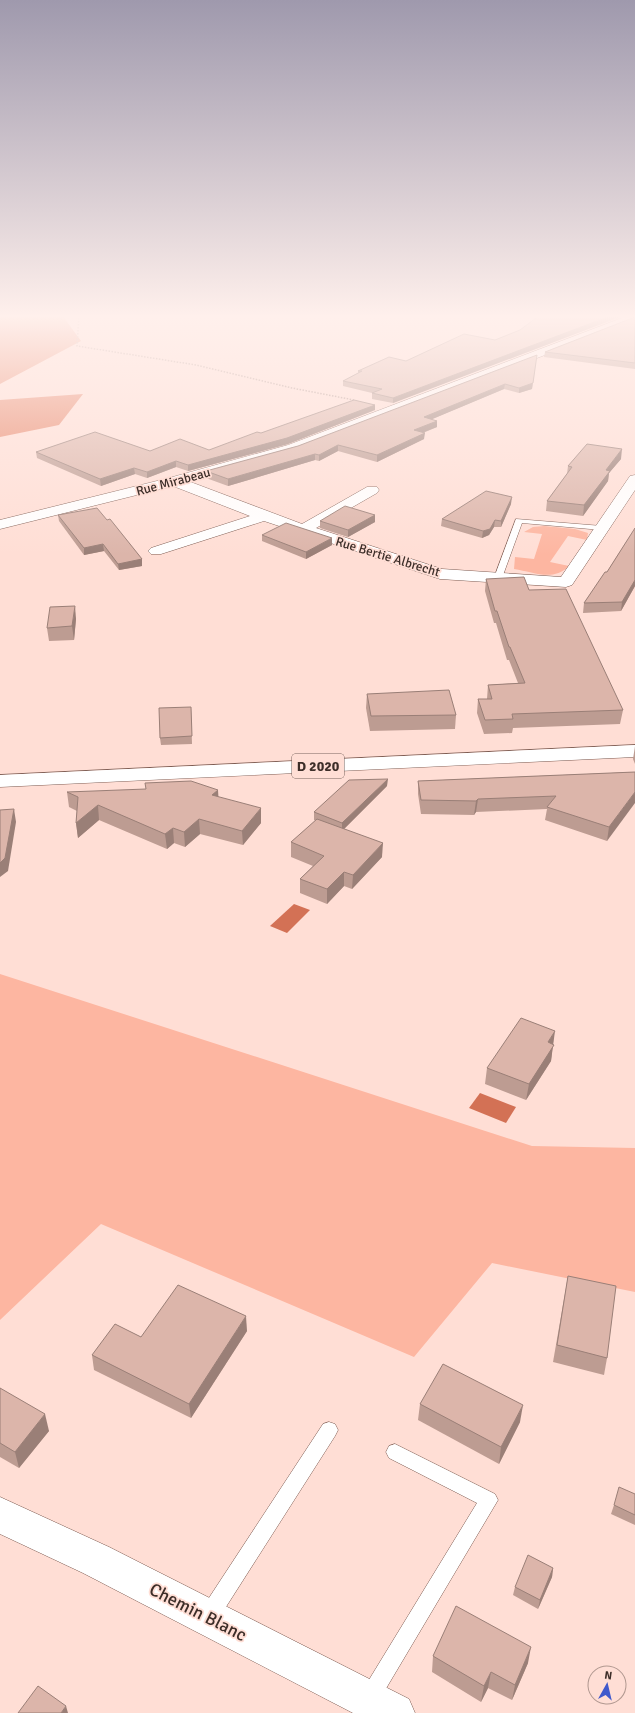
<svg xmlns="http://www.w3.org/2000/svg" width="635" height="1713" viewBox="0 0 635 1713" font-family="Signika,sans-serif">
<rect width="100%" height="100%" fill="#ffded5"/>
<g fill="#fdb6a1">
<path d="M544 526 575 529 588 533 587 540 568 536 550 562 569 566C553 582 534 572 514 569L515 557 534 559 542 534 524 532 533 527Z"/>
<path d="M0 974 532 1146 635 1148V1292L492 1263 414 1357 101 1224 0 1320Z"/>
</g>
<g fill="#e78467">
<path d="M0 315H62L81 341 0 384Z"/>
<path d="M83 394 59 425 0 437V400Z"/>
</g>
<g fill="#d37155">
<path d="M294 904 310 910 287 933 270 926Z"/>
<path d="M480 1093 516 1107 506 1123 469 1108Z"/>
</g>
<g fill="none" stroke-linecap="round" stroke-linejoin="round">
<g stroke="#7c5a50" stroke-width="1">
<g id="lane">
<path d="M516 519 602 526 606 528 602 530 522 523 502 578 495 580 494 578Z"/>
<path d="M329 1422 335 1424 338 1430 335 1436 217 1621 210 1624 203 1621 200 1614 203 1607 323 1424Z"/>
<path d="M395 1444 495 1494 498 1500 378 1702 371 1705 364 1702 361 1695 364 1688 477 1503 389 1458 386 1452 389 1446Z"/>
</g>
</g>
<g stroke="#7c5a50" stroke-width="1">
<g id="street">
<path d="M630 315H635V320L298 451 188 481 302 524 367 487H377L379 490 377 493 316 528 442 569 561 577 630 476 635 475V490L572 585 566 587 440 579 264 521 161 554H151L148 551 151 548 250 516 173 486 0 529V520L169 478 288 445Z"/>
<path d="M0 1497 109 1547 409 1699 415 1713H353L83 1573 0 1534Z"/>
</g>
</g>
<g stroke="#7c5a50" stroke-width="1">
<path id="primary" d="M635 745V757L0 787V775Z"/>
</g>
<path stroke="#b39991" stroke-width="1.5" stroke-dasharray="1.5 1.5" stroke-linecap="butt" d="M79 315 77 346 196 365 292 388 354 400"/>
<use href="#lane" fill="#fff" fill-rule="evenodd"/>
<use href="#street" fill="#fff" fill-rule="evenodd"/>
<use href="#primary" fill="#fff" fill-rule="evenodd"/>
</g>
<g fill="#bd9c92">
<path d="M625 315 393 403 372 399V393L343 386V381L358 373V371L406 361 495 340Z"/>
<path d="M635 317V369L544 357 545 352Z"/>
<path d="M536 360 532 389 519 393 504 389 432 419 437 427 423 433 424 439 377 462 338 451 319 461 315 460 228 486 206 478V471L298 446Z"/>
<path d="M375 410 288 444 188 471 176 467 147 478 135 474 101 486 37 458 36 452 150 451 209 450 261 433Z"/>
<path d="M621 459 609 473 608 481 583 516 546 511 547 501 567 474 568 466Z"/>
<path d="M511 504 501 527H494L489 535 482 538 441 526 442 519Z"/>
<path d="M58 515 142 559V566L119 570 104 551 84 555 59 521Z"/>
<path d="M375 515V522L348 537 320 528V521Z"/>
<path d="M635 528V586L621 611 583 613 584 603 607 572Z"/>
<path d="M262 535 332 545 306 559 262 541Z"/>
<path d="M486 579 529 590 623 710 620 724 513 728 512 733 484 734 477 713 478 699H487L488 685 518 683 509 660H507L496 623H494L485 591Z"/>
<path d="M76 619 74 640 49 641 47 628Z"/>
<path d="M367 694 456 715 455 729 370 731 366 708Z"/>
<path d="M191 707 192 744 161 745 160 738Z"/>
<path d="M635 746V764L633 759Z"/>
<path d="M635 772 607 841 545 820 547 809 476 812 474 815 421 814 418 794V781Z"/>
<path d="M387 786 344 829 382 857 352 889 344 886 327 904 300 893V879L313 866 291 857V842L316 821 314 820V812Z"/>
<path d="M218 790V797L261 823 243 845 200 834 185 847 174 843 167 849 99 820 78 838 76 823 77 811 69 807 67 792Z"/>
<path d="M553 1044 551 1061 526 1100 485 1084 487 1068Z"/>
<path d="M568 1276 607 1358 604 1375 553 1362Z"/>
<path d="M247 1331 191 1418 94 1370 92 1355Z"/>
<path d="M0 1388 49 1431 19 1468 0 1457Z"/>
<path d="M420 1404 520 1422 499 1464 418 1420Z"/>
<path d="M635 1494V1525L611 1514 614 1505Z"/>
<path d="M553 1568 552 1577 538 1609 513 1595 515 1587Z"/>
<path d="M433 1656 528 1663 512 1700 488 1688 481 1702 432 1672Z"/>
</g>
<g fill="#9a7f77">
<path d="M613 315H625L393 403V398Z"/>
<path d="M536 360 532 389 519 393V388Z"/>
<path d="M505 384 504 389 423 423 424 417Z"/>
<path d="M375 405V410L288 444 188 471V465Z"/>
<path d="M437 421V427L414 436V430Z"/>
<path d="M425 433 424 439 377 462V455Z"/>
<path d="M338 445V451L319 461V455Z"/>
<path d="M622 449 621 459 609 473 608 481 583 516 584 505 606 470Z"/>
<path d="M315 454V460L228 486V479Z"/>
<path d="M176 461V467L147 478V472Z"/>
<path d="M134 468 135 474 101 486 100 479Z"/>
<path d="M512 497 511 504 501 527V521Z"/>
<path d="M375 515V522L348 537V530Z"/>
<path d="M495 520 494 527 489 535 482 538 483 531Z"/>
<path d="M332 538V545L306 559V552Z"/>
<path d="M103 544 104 551 84 555V548Z"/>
<path d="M142 559V566L119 570 118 564Z"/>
<path d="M635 580V586L621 611 622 602Z"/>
<path d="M75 606 76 619 74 640 72 626Z"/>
<path d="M388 779 387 786 342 831V823Z"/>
<path d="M218 790 219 805 212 795Z"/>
<path d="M635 792V803L607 841 609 827Z"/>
<path d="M478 799 476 812 474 815 476 801Z"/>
<path d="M98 805 99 820 78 838 76 823Z"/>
<path d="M261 808V823L243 845 242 831Z"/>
<path d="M14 809 16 822 8 871 0 877V863Z"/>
<path d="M199 819 200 834 185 847 184 832Z"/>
<path d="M173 828 174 843 167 849 165 834Z"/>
<path d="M383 843 382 857 352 889 353 875Z"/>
<path d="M344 872V886L327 904V889Z"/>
<path d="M555 1031 551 1061 526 1100 529 1084 548 1042Z"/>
<path d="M246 1316 247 1331 191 1418 189 1404Z"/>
<path d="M523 1405 520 1422 499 1464 501 1447Z"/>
<path d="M45 1414 49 1431 19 1468 15 1452Z"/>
<path d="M553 1568 552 1577 538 1609 540 1600Z"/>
<path d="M531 1647 528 1663 512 1700 515 1685Z"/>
<path d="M491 1672 488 1688 481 1702 484 1686Z"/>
<path d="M66 1706 68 1713H61Z"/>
</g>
<g fill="#dcb5aa" stroke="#9a7f77">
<path d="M540 315H613L393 398 372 393 382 389 343 381 362 371H358L389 357 406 361 464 334 495 340 520 330Z"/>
<path d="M635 317V363L545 352Z"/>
<path d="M537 355 533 383 519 388 505 384 424 417 437 421 414 430 425 433 377 455 338 445 319 455 315 454 228 479 206 471 298 446Z"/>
<path d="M354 400 375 405 287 438 188 465 176 461 147 472 134 468 100 479 36 452 95 432 150 451 180 439 209 450 257 432 261 433Z"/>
<path d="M587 444 622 449 606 470 610 471 584 505 547 501 572 467 568 466Z"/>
<path d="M486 491 512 497 501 521 495 520 490 529 483 531 442 519Z"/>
<path d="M345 506 375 515 348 530 320 521Z"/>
<path d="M97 508 107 520 110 519 142 559 118 564 103 544 84 548 58 515Z"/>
<path d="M286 523 332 538 306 552 262 535Z"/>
<path d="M635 528V580L622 602 584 603 605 572H607Z"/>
<path d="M524 577 529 590 566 589 623 710 512 714 513 719 485 720 478 699H492L488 685 525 683 510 647H509L497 611H495L486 579Z"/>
<path d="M75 606 72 626 47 628 50 607Z"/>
<path d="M449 690 456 715 371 716 367 694Z"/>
<path d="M191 707 192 736 160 738 159 708Z"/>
<path d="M635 772V792L609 827 547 807 556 796 478 799 476 801 421 800 418 781Z"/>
<path d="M388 779 342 823 314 812 349 780Z"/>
<path d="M191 781 218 790 212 795 261 808 242 831 199 819 184 832 173 828 165 834 98 805 76 823 78 797 67 792 146 789 145 783Z"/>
<path d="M14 809 5 858 0 863V810Z"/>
<path d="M317 819 383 843 353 875 344 872 327 889 300 879 324 856 291 842Z"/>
<path d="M521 1018 555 1031 548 1042 554 1045 529 1084 487 1068Z"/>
<path d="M568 1276 616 1286 607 1358 557 1345Z"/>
<path d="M178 1285 246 1316 189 1404 92 1355 115 1324 141 1337Z"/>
<path d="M443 1364 523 1405 501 1447 420 1404Z"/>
<path d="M0 1388 45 1414 15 1452 0 1443Z"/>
<path d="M619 1487 635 1494V1515L614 1505Z"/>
<path d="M528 1555 553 1568 540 1600 515 1587Z"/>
<path d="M456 1606 531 1647 515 1685 491 1672 484 1686 433 1656Z"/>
<path d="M38 1686 66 1706 61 1713H18Z"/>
</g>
<linearGradient id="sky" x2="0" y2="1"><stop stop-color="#9f99ad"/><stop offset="0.57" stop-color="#fff0ec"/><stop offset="1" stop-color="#fff0ec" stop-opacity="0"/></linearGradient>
<rect width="635" height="555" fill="url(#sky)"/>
<g text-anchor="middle" stroke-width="3.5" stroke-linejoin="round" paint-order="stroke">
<g font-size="13" fill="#3d2e29" stroke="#ffded5">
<text transform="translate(173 481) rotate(-15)" y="5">Rue Mirabeau</text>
<text transform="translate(388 556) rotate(17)" y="5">Rue Bertie Albrecht</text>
</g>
<rect fill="#ffded5" stroke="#77635d" stroke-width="1" x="292" y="754" width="52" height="24" rx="3"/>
<g font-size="14" font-weight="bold" fill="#3d2e29">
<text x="318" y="771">D 2020</text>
</g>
<g font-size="18" fill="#3d2e29" stroke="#ffded5">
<text transform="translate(198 1612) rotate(27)" y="6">Chemin Blanc</text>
</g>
</g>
<g transform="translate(607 1685) rotate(8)"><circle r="19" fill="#ffded5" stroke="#b19890"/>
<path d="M0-3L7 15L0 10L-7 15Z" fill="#4059cc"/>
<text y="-6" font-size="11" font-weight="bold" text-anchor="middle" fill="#3d2e29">N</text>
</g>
</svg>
